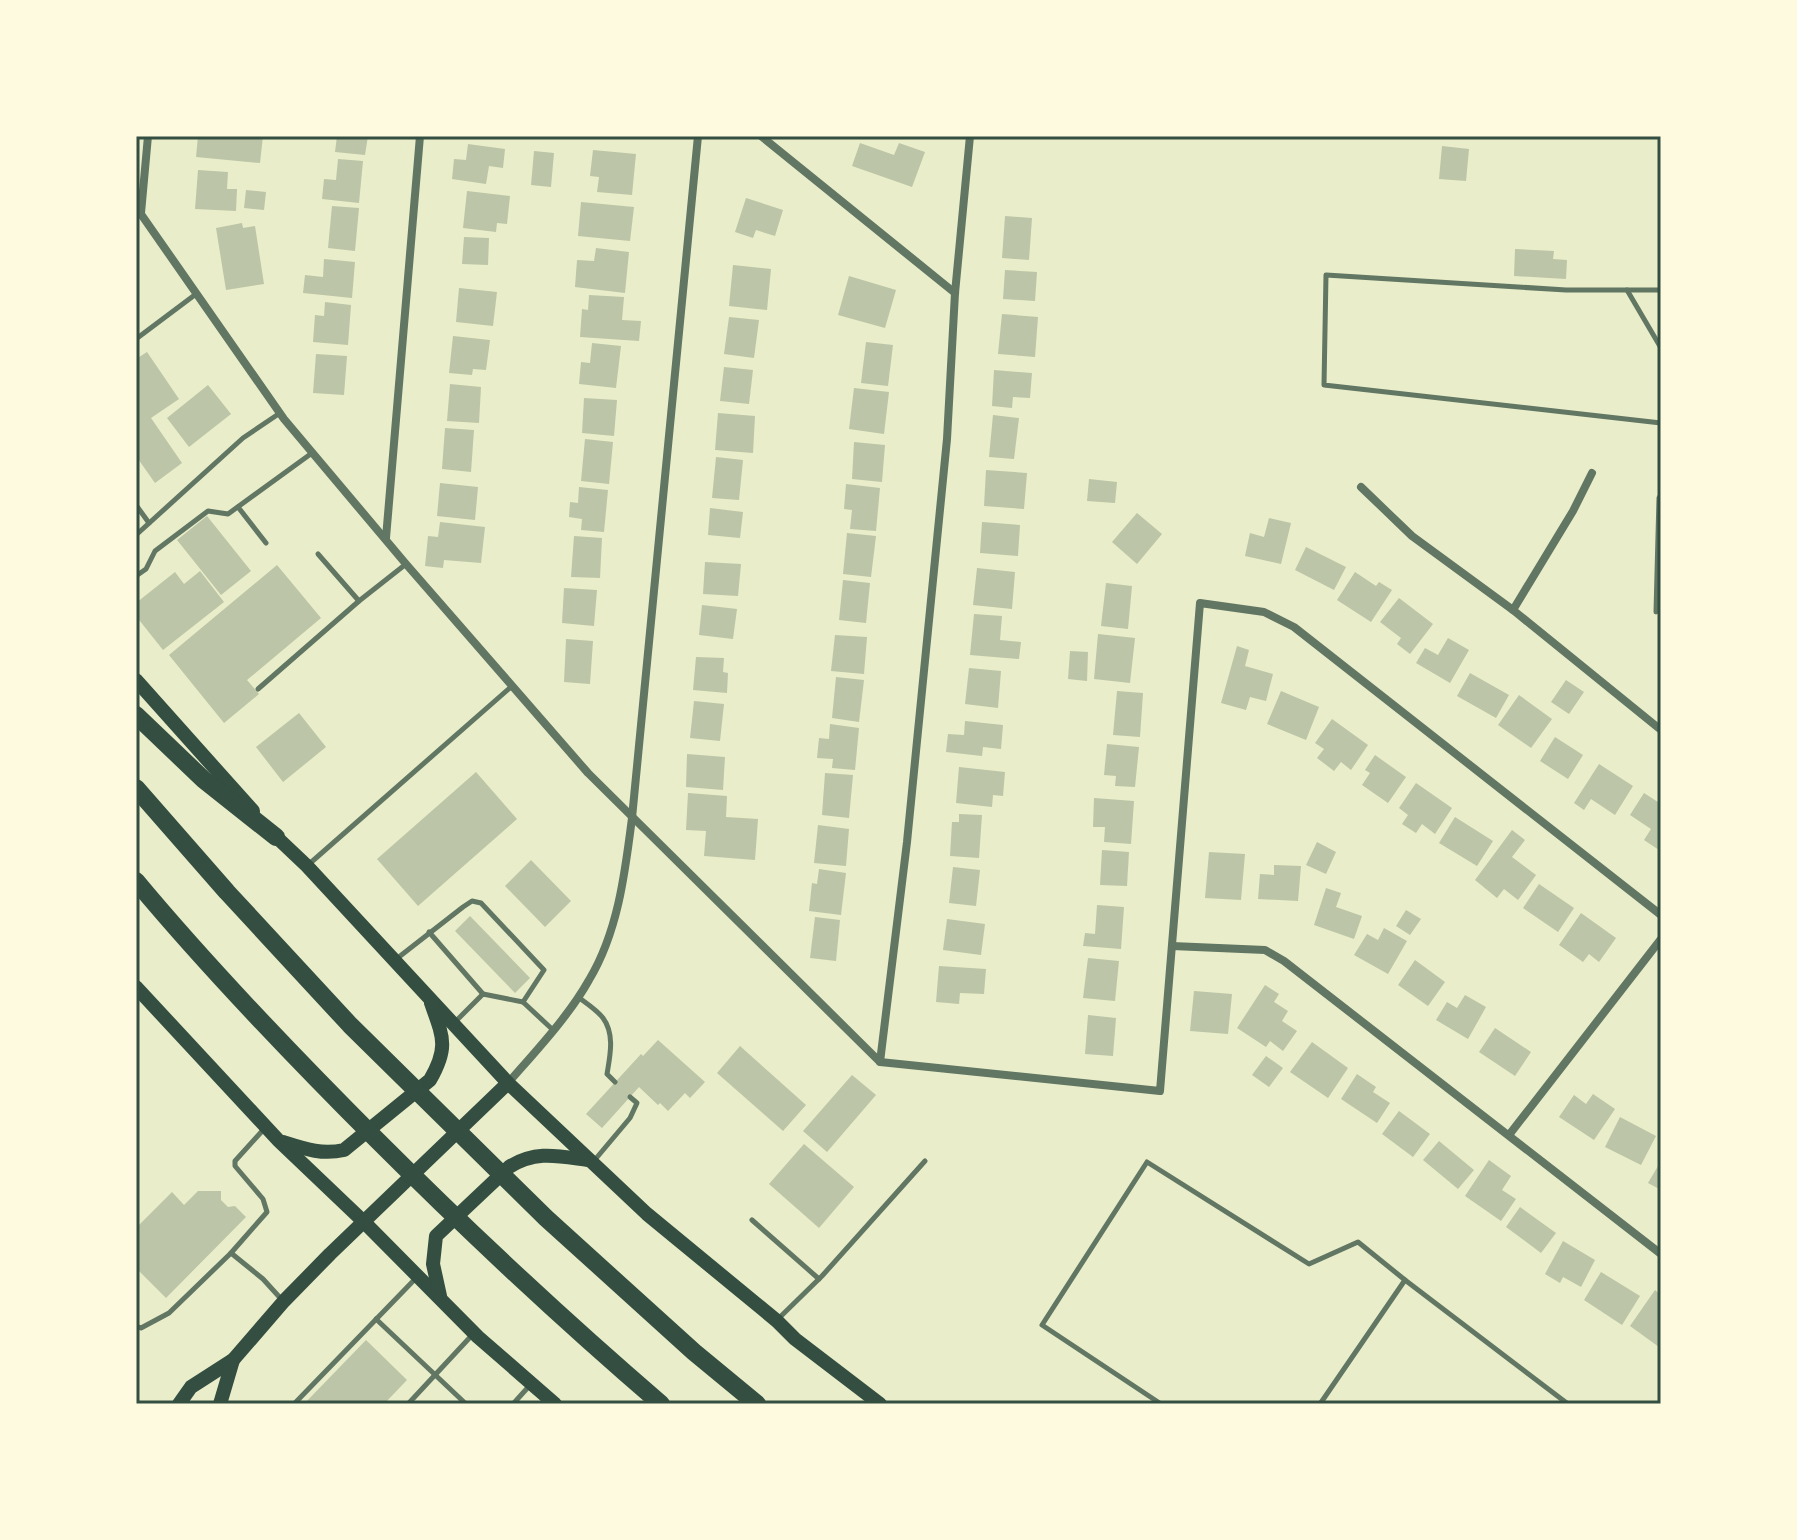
<svg xmlns="http://www.w3.org/2000/svg" width="1797" height="1540" viewBox="0 0 1797 1540" font-family="'Varela Round',sans-serif">
<rect width="100%" height="100%" fill="#e9edc9"/>
<g fill="#bcc5a7">
<path d="M198 136H263L260 163 196 157Z"/>
<path d="M337 136H368L365 155 335 152Z"/>
<path d="M860 143 894 155 899 143 925 152 912 187 852 166Z"/>
<path d="M468 144 505 149 503 168 489 166 486 184 452 179 454 159 466 160Z"/>
<path d="M1442 146 1469 149 1466 181 1439 179Z"/>
<path d="M593 150 636 154 632 195 597 192 599 177 590 176Z"/>
<path d="M534 151 554 153 551 187 531 185Z"/>
<path d="M338 159 363 161 359 203 322 199 324 179 336 180Z"/>
<path d="M198 170 228 172 227 189H237L236 211 195 209Z"/>
<path d="M246 190 266 192 264 210 244 208Z"/>
<path d="M467 191 510 196 507 224 497 223 496 232 463 228Z"/>
<path d="M746 198 783 210 775 236 756 230 753 238 735 232Z"/>
<path d="M581 202 634 207 630 241 578 236Z"/>
<path d="M332 206 359 208 355 251 328 248Z"/>
<path d="M1005 216 1032 218 1029 260 1002 258Z"/>
<path d="M242 223 243 228 255 226 264 284 226 290 216 228Z"/>
<path d="M464 237 489 238 488 265 462 264Z"/>
<path d="M596 248 629 252 625 293 575 287 577 260 594 261Z"/>
<path d="M1515 249 1554 251 1553 259 1567 260 1566 279 1514 276Z"/>
<path d="M324 259 355 262 352 298 303 293 305 275 323 277Z"/>
<path d="M733 265 771 269 767 310 729 306Z"/>
<path d="M1005 270 1037 272 1035 301 1003 299Z"/>
<path d="M849 276 896 290 885 328 838 315Z"/>
<path d="M459 288 497 292 493 326 456 322Z"/>
<path d="M589 295 624 297 622 320 641 321 639 341 580 337 582 309 588 310Z"/>
<path d="M325 302 351 305 348 345 313 342 315 315 324 316Z"/>
<path d="M1002 314 1038 317 1035 357 998 354Z"/>
<path d="M729 317 759 320 754 358 724 354Z"/>
<path d="M453 336 490 340 486 370 473 369 472 375 449 373Z"/>
<path d="M866 342 893 345 888 386 861 383Z"/>
<path d="M592 343 621 346 616 388 579 384 581 362 590 363Z"/>
<path d="M147 352 179 399 151 418 182 463 155 483 136 456V359Z"/>
<path d="M316 354 347 356 344 395 313 393Z"/>
<path d="M724 367 753 370 749 404 720 401Z"/>
<path d="M994 370 1032 373 1030 398 1013 397 1012 408 992 406Z"/>
<path d="M450 384 481 387 479 423 447 421Z"/>
<path d="M208 385 231 414 189 447 167 418Z"/>
<path d="M854 388 889 392 884 434 849 429Z"/>
<path d="M584 398 617 400 614 436 582 433Z"/>
<path d="M718 413 755 416 753 453 715 450Z"/>
<path d="M993 415 1019 418 1014 459 989 457Z"/>
<path d="M445 428 474 430 471 472 442 469Z"/>
<path d="M585 439 613 442 609 484 581 481Z"/>
<path d="M854 442 885 445 882 482 852 479Z"/>
<path d="M716 457 743 460 739 500 712 498Z"/>
<path d="M986 470 1027 473 1024 509 984 506Z"/>
<path d="M1089 479 1117 482 1115 503 1087 501Z"/>
<path d="M440 483 478 487 475 520 437 516Z"/>
<path d="M846 484 880 488 876 531 850 529 852 510 844 509Z"/>
<path d="M579 487 608 490 604 532 581 530 582 519 569 517 570 502 578 503Z"/>
<path d="M710 508 743 512 740 538 708 535Z"/>
<path d="M1137 513 1162 534 1137 564 1112 542Z"/>
<path d="M207 516 251 571 221 595 177 540Z"/>
<path d="M1269 518 1291 523 1281 564 1245 556 1250 533 1264 537Z"/>
<path d="M440 522 485 527 481 563 444 560 443 568 425 566 428 536 438 537Z"/>
<path d="M982 522 1020 525 1018 556 980 553Z"/>
<path d="M847 533 876 536 871 577 843 574Z"/>
<path d="M574 536 602 538 600 578 571 577Z"/>
<path d="M1306 547 1346 567 1334 590 1295 570Z"/>
<path d="M705 562 741 564 738 596 703 594Z"/>
<path d="M277 565 321 618 247 680 259 694 224 723 169 655Z"/>
<path d="M977 568 1015 572 1012 609 973 605Z"/>
<path d="M200 571 224 602 163 650 136 616V603L175 572 184 584Z"/>
<path d="M1355 572 1376 586 1379 582 1392 590 1371 622 1337 600Z"/>
<path d="M843 580 870 583 866 623 839 620Z"/>
<path d="M1106 583 1132 586 1128 629 1101 626Z"/>
<path d="M564 588 597 590 594 626 562 623Z"/>
<path d="M1399 598 1433 624 1410 654 1397 644 1401 638 1380 622Z"/>
<path d="M702 605 737 609 733 639 699 635Z"/>
<path d="M974 614 1002 616 1000 640 1021 642 1019 659 970 655Z"/>
<path d="M1098 634 1135 638 1130 683 1094 679Z"/>
<path d="M835 635 867 637 864 674 831 671Z"/>
<path d="M1448 638 1469 650 1450 683 1416 663 1425 648 1438 655Z"/>
<path d="M566 639 593 641 590 684 564 682Z"/>
<path d="M1237 646 1249 650 1245 666 1273 674 1266 701 1250 697 1246 710 1221 703Z"/>
<path d="M1070 651 1088 652 1087 681 1068 679Z"/>
<path d="M696 657 724 658 723 672 728 673 727 693 693 690Z"/>
<path d="M969 668 1001 671 998 708 965 704Z"/>
<path d="M1470 673 1509 695 1496 718 1457 696Z"/>
<path d="M836 677 864 680 859 722 832 718Z"/>
<path d="M1566 680 1584 692 1569 714 1551 702Z"/>
<path d="M1117 691 1143 693 1140 737 1113 735Z"/>
<path d="M1281 691 1319 707 1306 740 1267 724Z"/>
<path d="M1519 695 1552 719 1531 748 1498 725Z"/>
<path d="M694 701 724 704 720 741 690 738Z"/>
<path d="M299 713 326 747 283 782 256 747Z"/>
<path d="M1332 719 1368 745 1351 770 1341 762 1334 771 1317 758 1324 749 1315 743Z"/>
<path d="M965 721 1003 725 1001 749 983 747 982 756 946 752 948 734 964 735Z"/>
<path d="M830 724 859 728 855 770 832 768 833 759 817 758 819 738 829 739Z"/>
<path d="M1555 737 1583 755 1568 779 1540 761Z"/>
<path d="M1107 744 1139 747 1135 787 1115 786 1116 776 1104 775Z"/>
<path d="M687 754 725 757 723 790 686 787Z"/>
<path d="M1375 755 1406 777 1388 803 1362 785 1370 773 1365 770Z"/>
<path d="M1599 764 1633 786 1615 815 1591 799 1584 810 1574 803Z"/>
<path d="M959 767 1005 772 1003 796 993 795 992 807 956 803Z"/>
<path d="M476 772 517 819 418 906 377 859Z"/>
<path d="M825 773 853 775 849 818 822 815Z"/>
<path d="M1416 783 1452 808 1435 834 1422 824 1416 833 1402 824 1408 815 1399 808Z"/>
<path d="M688 793 727 796 726 817 758 819 755 860 704 856 706 831 686 830Z"/>
<path d="M1644 793 1661 804V847L1659 850 1644 840 1651 829 1630 815Z"/>
<path d="M1094 798 1134 801 1131 844 1104 842 1105 827H1093Z"/>
<path d="M959 814 982 815 979 858 950 856 952 822H959Z"/>
<path d="M1455 817 1493 841 1477 866 1439 843Z"/>
<path d="M818 825 849 829 846 866 814 863Z"/>
<path d="M1512 830 1525 840 1512 857 1536 875 1518 900 1504 889 1497 898 1475 880Z"/>
<path d="M1317 842 1336 852 1326 874 1306 865Z"/>
<path d="M1102 850 1129 852 1127 886 1100 885Z"/>
<path d="M1209 852 1245 854 1241 900 1205 898Z"/>
<path d="M531 860 571 901 545 927 505 886Z"/>
<path d="M1274 865 1301 866 1298 901 1258 899 1260 874 1274 875Z"/>
<path d="M953 867 980 870 976 906 949 903Z"/>
<path d="M819 869 846 873 841 915 809 911 812 883 817 884Z"/>
<path d="M1539 884 1574 908 1558 932 1523 908Z"/>
<path d="M1326 888 1341 893 1336 907 1362 916 1354 939 1314 925Z"/>
<path d="M1097 905 1124 907 1121 949 1083 946 1085 933 1095 934Z"/>
<path d="M1406 910 1421 919 1410 935 1396 926Z"/>
<path d="M1581 913 1616 938 1599 962 1589 954 1583 962 1559 945Z"/>
<path d="M470 916 530 978 515 993 455 931Z"/>
<path d="M815 917 840 920 836 961 810 958Z"/>
<path d="M947 919 985 924 981 955 943 950Z"/>
<path d="M1384 928 1407 941 1388 974 1354 955 1367 934 1378 940Z"/>
<path d="M1088 958 1119 961 1115 1001 1083 998Z"/>
<path d="M1415 960 1445 982 1428 1006 1398 985Z"/>
<path d="M939 966 986 969 984 994 960 993 959 1004 936 1002Z"/>
<path d="M1265 985 1279 994 1274 1002 1288 1011 1282 1021 1297 1031 1283 1051 1270 1041 1266 1047 1237 1028Z"/>
<path d="M1194 991 1232 994 1228 1034 1190 1031Z"/>
<path d="M1465 995 1486 1007 1468 1039 1436 1020 1447 1002 1457 1008Z"/>
<path d="M1088 1015 1116 1018 1113 1056 1085 1054Z"/>
<path d="M1495 1028 1531 1052 1515 1076 1479 1052Z"/>
<path d="M658 1040 705 1082 690 1098 685 1093 668 1111 660 1103 658 1105 639 1087 602 1128 586 1114 641 1054 643 1056Z"/>
<path d="M1312 1042 1348 1068 1328 1098 1290 1072Z"/>
<path d="M740 1046 806 1105 783 1131 717 1073Z"/>
<path d="M1266 1056 1283 1068 1269 1087 1252 1075Z"/>
<path d="M1357 1074 1376 1087 1373 1092 1390 1103 1377 1123 1341 1099Z"/>
<path d="M852 1075 876 1095 827 1152 803 1131Z"/>
<path d="M1593 1094 1615 1109 1594 1140 1559 1117 1574 1095 1586 1104Z"/>
<path d="M1399 1111 1430 1134 1413 1157 1382 1134Z"/>
<path d="M1620 1117 1656 1136 1641 1165 1605 1147Z"/>
<path d="M1439 1141 1474 1170 1458 1189 1423 1160Z"/>
<path d="M804 1144 854 1187 819 1228 769 1184Z"/>
<path d="M1489 1160 1511 1176 1502 1190 1516 1199 1501 1221 1465 1196Z"/>
<path d="M1661 1161V1190L1648 1183Z"/>
<path d="M198 1191H221V1200L228 1207 235 1206 246 1217 166 1298 136 1268V1228L172 1192 184 1205Z"/>
<path d="M1520 1207 1556 1233 1541 1253 1506 1227Z"/>
<path d="M1563 1241 1595 1260 1581 1287 1563 1277 1560 1283 1545 1274Z"/>
<path d="M1601 1272 1640 1296 1622 1325 1584 1300Z"/>
<path d="M1655 1290 1661 1295V1344L1659 1347 1630 1326Z"/>
<path d="M366 1340 407 1380 384 1404H304Z"/>
</g>
<g fill="none" stroke-linecap="round" stroke-linejoin="round">
<g stroke="#617663" stroke-width="5">
<path d="M1627 290 1661 348"/>
<path d="M1661 290H1566L1326 275 1324 385 1661 423"/>
<path d="M136 339 196 294"/>
<path d="M136 505 149 523"/>
<path d="M238 507 266 543"/>
<path d="M136 535 243 438 280 413"/>
<path d="M318 554 359 601"/>
<path d="M136 576 146 569 155 551 208 511 228 514 312 453"/>
<path d="M1656 612 1659 498 1661 495"/>
<path d="M258 689 359 601 406 564"/>
<path d="M308 865 512 686"/>
<path d="M429 932 483 994"/>
<path d="M395 960 463 907 472 901 481 903 544 970 523 1002 553 1030"/>
<path d="M578 997C586 1003 597 1010 603 1018 615 1034 610 1056 607 1074L615 1082"/>
<path d="M454 1023 483 994 523 1002"/>
<path d="M264 1129 235 1161V1166L263 1199 267 1212 231 1253 263 1279 283 1301"/>
<path d="M593 1162 630 1118 637 1103 630 1097"/>
<path d="M752 1220 819 1279"/>
<path d="M1405 1280 1568 1404"/>
<path d="M376 1319 466 1404"/>
<path d="M777 1320 822 1276 925 1161"/>
<path d="M136 1326 141 1328 169 1313 231 1253"/>
<path d="M294 1404 418 1276"/>
<path d="M408 1404 474 1333"/>
<path d="M513 1404 531 1384"/>
<path d="M1161 1404 1042 1325 1147 1162 1309 1264 1358 1242 1405 1280 1320 1404"/>
</g>
<g stroke="#617663" stroke-width="8">
<path d="M761 136 955 293"/>
<path d="M136 207 284 419 406 564 588 773 880 1062 1160 1091 1200 603 1264 612 1294 627 1661 915"/>
<path d="M141 213 148 136"/>
<path d="M1361 487 1412 536 1513 610 1661 730"/>
<path d="M386 538 420 136"/>
<path d="M1513 610 1573 511 1592 473"/>
<path d="M1172 946 1265 950 1284 961 1661 1254"/>
<path d="M880 1062 907 842 947 439 955 293 970 136"/>
<path d="M508 1083C535 1052 569 1016 589 980 618 932 625 873 632 818L698 136"/>
<path d="M1509 1135 1661 939"/>
</g>
<g stroke="#344e41" stroke-width="14">
<path d="M136 680 253 811"/>
<path d="M269 830 307 866 508 1083 647 1214 777 1321 795 1339 880 1404"/>
<path d="M136 987 279 1141 364 1222 478 1337 555 1404"/>
<path d="M283 1142C305 1149 322 1155 344 1150L430 1080C449 1047 443 1037 431 1003"/>
<path d="M440 1296 433 1264 436 1236 509 1167C536 1150 558 1156 588 1160"/>
<path d="M179 1404 191 1387 233 1360 284 1301 330 1254 508 1083"/>
<path d="M220 1404 233 1360"/>
</g>
<g stroke="#344e41" stroke-width="18">
<path d="M136 715 204 780 276 837"/>
<path d="M136 788 227 892 350 1025 546 1218 694 1352 757 1404"/>
<path d="M136 881C211 971 293 1056 376 1139 468 1231 562 1319 661 1404"/>
</g>
</g>
<rect width="1797" height="1540" fill="none" stroke="#fefae0" stroke-width="276"/>
<rect x="138" y="138" width="1521" height="1264" fill="none" stroke="#344e41" stroke-width="3"/>
</svg>
